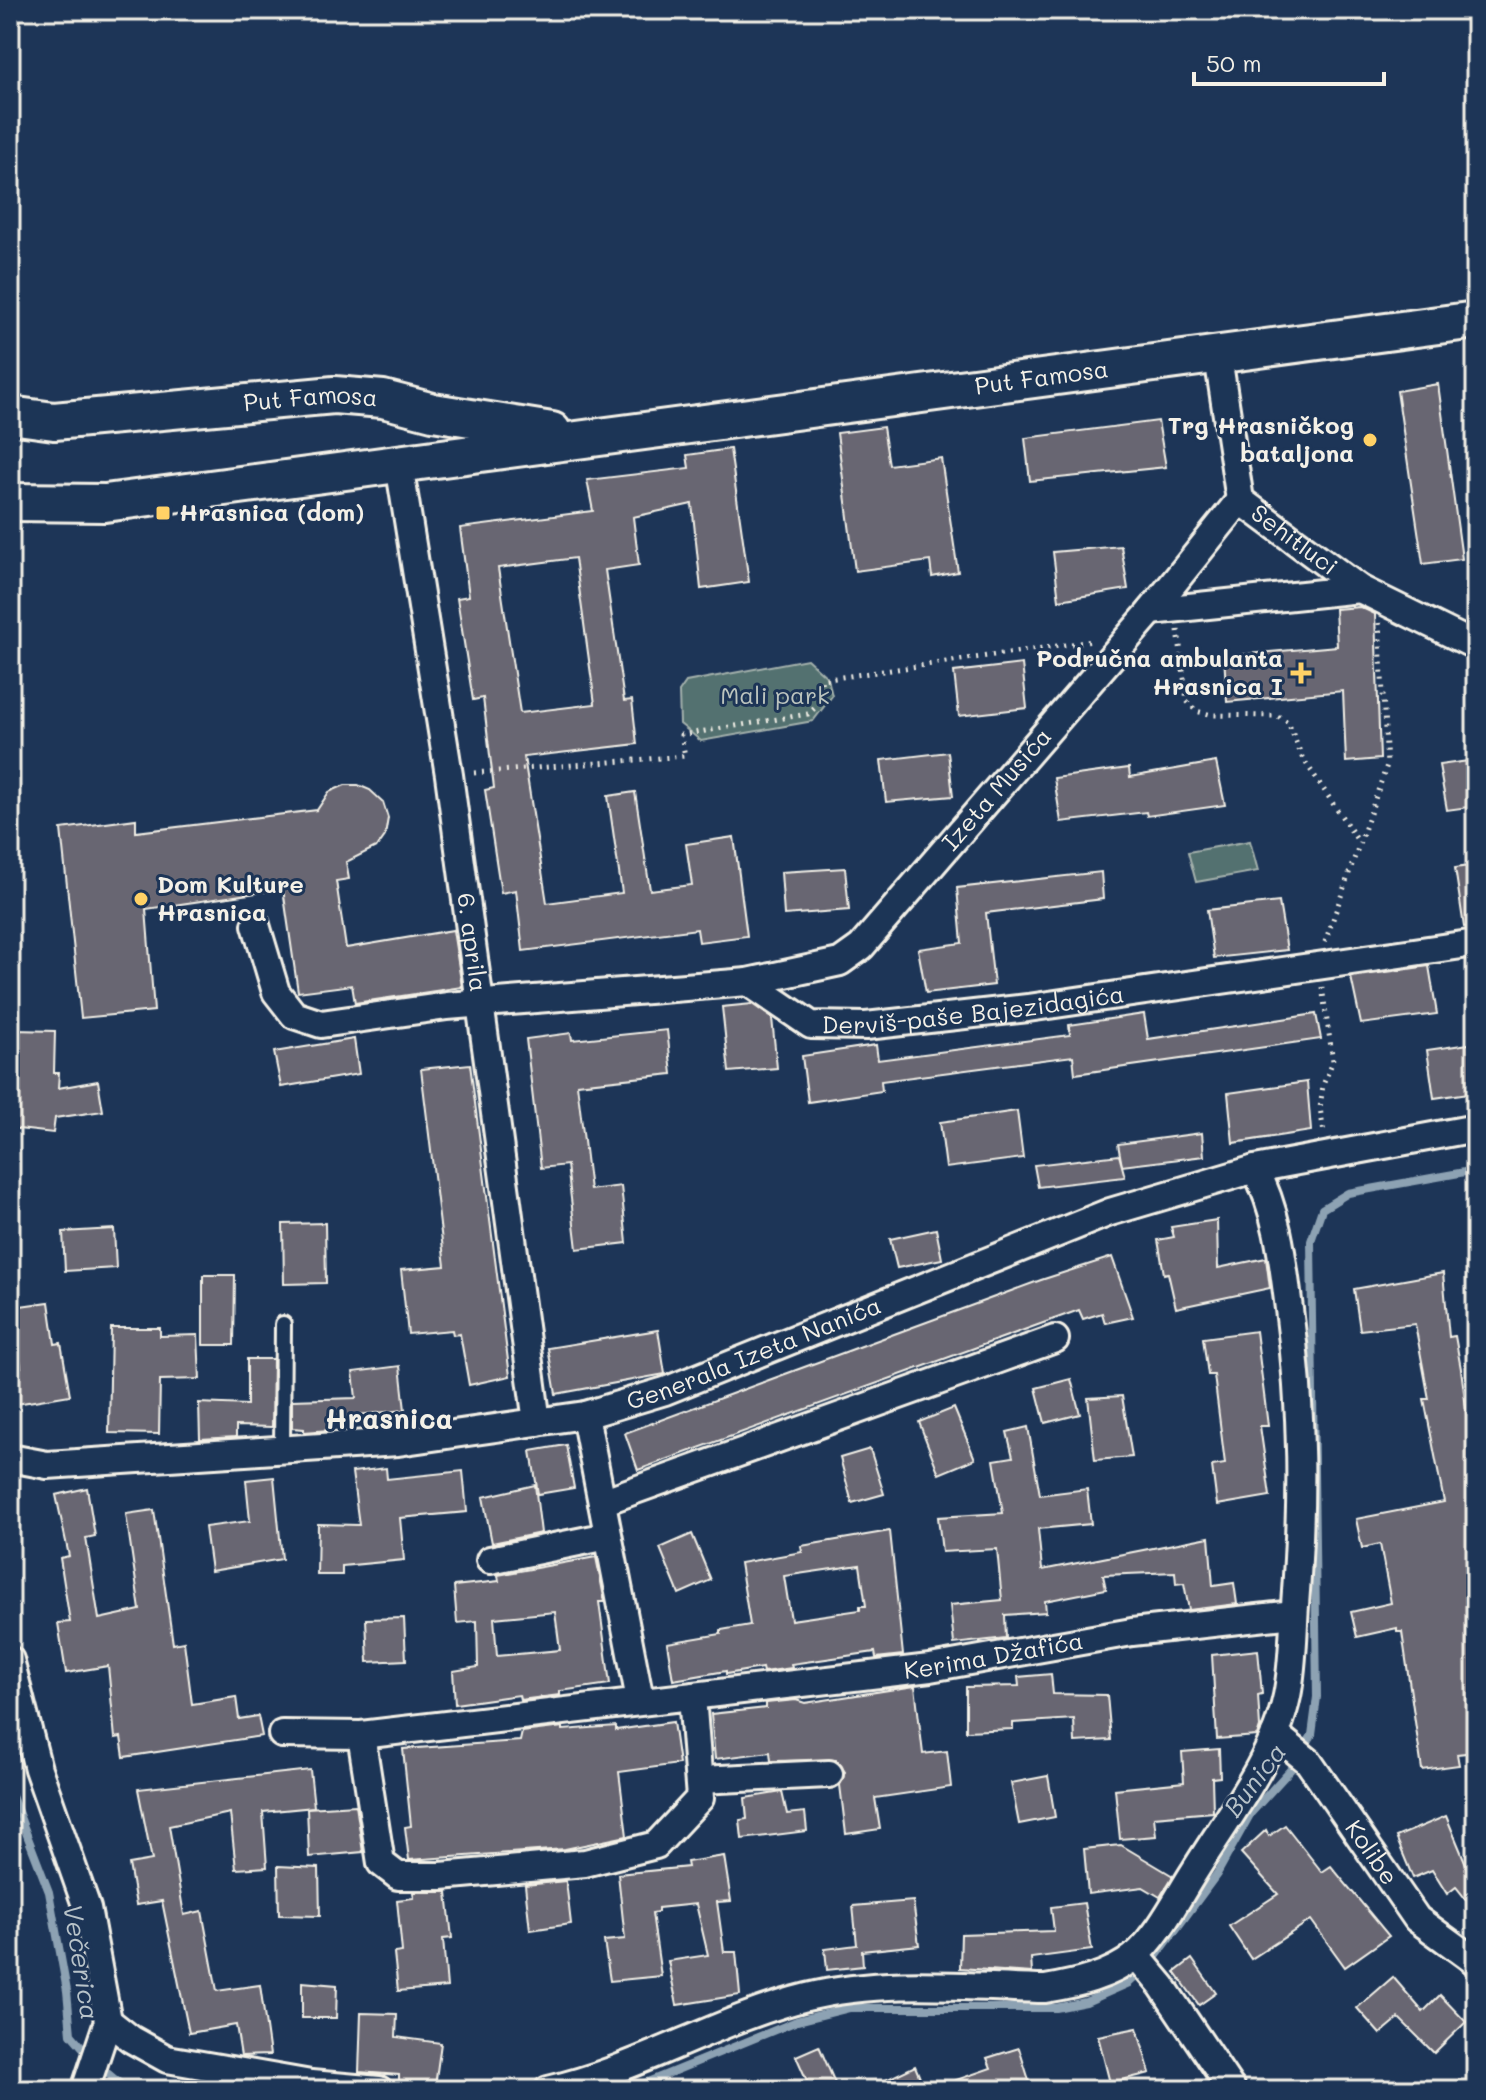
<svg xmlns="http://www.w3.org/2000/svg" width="1486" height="2100" viewBox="0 0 1486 2100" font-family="Mali,sans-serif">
<rect width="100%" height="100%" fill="#1d3557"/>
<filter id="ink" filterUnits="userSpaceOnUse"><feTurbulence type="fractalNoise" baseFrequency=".0125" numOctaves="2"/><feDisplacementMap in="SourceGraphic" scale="16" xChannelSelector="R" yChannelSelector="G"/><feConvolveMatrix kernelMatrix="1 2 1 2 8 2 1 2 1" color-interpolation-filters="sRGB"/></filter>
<g filter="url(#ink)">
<g fill="#537170" stroke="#a4b1ac" stroke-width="2">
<path d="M807 659 828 678 832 696 813 721 701 741 680 724 679 692 686 682Z"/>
<path d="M1250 841 1258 871 1196 882 1188 852Z"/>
</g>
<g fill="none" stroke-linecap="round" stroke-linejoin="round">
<g stroke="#8da2b3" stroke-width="8">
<path d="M10 1791 49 1892 67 1991 71 2034 90 2056"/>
<path d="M99 2066 123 2086 163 2090"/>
<path d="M628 2090 797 2021 849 2008H1056L1086 2002 1129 1983 1152 1962 1217 1874 1251 1813 1292 1768 1312 1735 1317 1697 1311 1241 1322 1209 1348 1193 1476 1170"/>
</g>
</g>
<g fill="#686672" stroke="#f4f1e8" stroke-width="2" fill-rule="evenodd">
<path d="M1438 384 1462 559 1423 564 1397 391Z"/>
<path d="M1158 421 1166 467 1030 481 1025 438Z"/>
<path d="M883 427 889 465 941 458 958 572 932 577 930 561 855 571 837 433Z"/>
<path d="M730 449 749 582 701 589 692 504 633 517 639 565 605 570 624 701 632 700 637 744 524 757 547 903 622 893 608 796 635 792 650 890 692 885 686 844 734 837 747 936 699 942 697 929 523 951 516 890 501 893 485 790 494 788 483 698 473 700 457 598 469 596 460 528 593 511 587 480 689 468 687 455ZM575 558 595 704 520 713 498 568Z"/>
<path d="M1121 546 1128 589 1059 600 1053 552Z"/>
<path d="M1360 607 1375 614 1380 759 1346 762 1343 691 1227 702 1224 656 1337 646 1335 609Z"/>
<path d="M1022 664 1027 708 959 716 954 672Z"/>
<path d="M948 752 953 796 886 802 881 760Z"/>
<path d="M1476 760V806L1447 810 1439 765Z"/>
<path d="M1216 762 1225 805 1147 816 1146 812 1061 822 1054 778 1129 768 1130 777Z"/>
<path d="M358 785 370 790 383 802 388 818 385 836 378 846 346 862 349 879 336 881 346 948 453 930 462 987 355 1003 352 985 298 992 283 889 146 909 154 1011 81 1018 61 829 136 819V832L317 810 329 792 345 785Z"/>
<path d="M1476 865V926L1464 927 1455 868Z"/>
<path d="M845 868 849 910 784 915 781 872Z"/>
<path d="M1101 872 1103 899 986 913 994 985 926 993 918 949 962 943 957 888Z"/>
<path d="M1279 902 1287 950 1214 958 1207 910Z"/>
<path d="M1429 966 1437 1014 1361 1024 1351 977Z"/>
<path d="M752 1004 772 1018 777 1068 729 1072 722 1007Z"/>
<path d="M1144 1014 1148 1039 1316 1014 1321 1039 1075 1074 1073 1056 881 1081 882 1091 808 1102 802 1056 876 1045 878 1060 1070 1035 1069 1025Z"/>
<path d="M15 1030 55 1031 54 1073H59L58 1088 98 1081 103 1111 55 1118 53 1133 10 1128Z"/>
<path d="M667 1030 672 1074 577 1084 590 1190 621 1186 627 1243 577 1249 567 1165 541 1168 526 1039 571 1033 572 1040Z"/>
<path d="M354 1039 359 1074 281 1087 274 1052Z"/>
<path d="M1476 1043V1092L1434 1098 1427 1050Z"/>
<path d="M470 1064 510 1376 469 1385 460 1334 453 1335 452 1330 408 1334 401 1270 445 1266 421 1069Z"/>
<path d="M1307 1082 1311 1131 1233 1143 1228 1093Z"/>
<path d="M1017 1111 1023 1158 946 1168 940 1122Z"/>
<path d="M1202 1133 1204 1156 1122 1166 1118 1144Z"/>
<path d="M1119 1155 1125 1177 1038 1187 1034 1165Z"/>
<path d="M1217 1220 1218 1268 1266 1258 1270 1288 1176 1308 1168 1273 1164 1274 1158 1240 1174 1237 1171 1227Z"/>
<path d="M325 1223 326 1283 284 1284 283 1224Z"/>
<path d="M114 1229 116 1268 65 1271 63 1232Z"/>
<path d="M936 1229 942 1259 897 1268 890 1239Z"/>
<path d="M1112 1257 1133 1317 1105 1323 1102 1313 1083 1319 1079 1310 638 1470 625 1433 1041 1280Z"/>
<path d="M1443 1273 1449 1337 1455 1336 1461 1369 1476 1485V1752L1457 1754 1459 1765 1422 1770 1402 1632H1397V1628L1357 1637 1351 1612 1391 1603 1380 1544 1362 1548 1356 1519 1444 1502 1424 1399H1429L1415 1324 1360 1330 1354 1289Z"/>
<path d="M203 1275H235L234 1345H203Z"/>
<path d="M49 1302 55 1344 61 1343 70 1395 10 1405V1367H21L13 1307Z"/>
<path d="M111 1328H160V1336L198 1335 200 1379 160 1380 159 1434 109 1433Z"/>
<path d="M658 1330 665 1374 556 1394 548 1348Z"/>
<path d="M1256 1331 1268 1426H1260L1270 1496 1217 1505 1212 1466 1225 1464 1214 1375H1208L1203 1338Z"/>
<path d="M247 1359H273L272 1427 236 1426V1437L200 1439 199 1403 247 1405Z"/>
<path d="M400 1366 405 1410 330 1418V1430L304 1432V1429L292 1428V1400L356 1398 353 1372Z"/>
<path d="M1071 1379 1080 1414 1045 1423 1036 1388Z"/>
<path d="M1122 1396 1132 1457 1095 1460 1088 1398Z"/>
<path d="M954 1408 975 1459 939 1474 919 1422Z"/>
<path d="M1028 1427 1040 1495 1087 1489 1091 1524 1038 1529 1042 1570 1209 1537 1213 1586 1234 1583 1237 1604 1189 1610 1184 1583 1176 1584 1175 1572 1103 1575 1106 1589 1045 1601 1046 1612 1005 1615 1006 1638 954 1644 950 1605 1002 1600 997 1549 942 1552 938 1517 1003 1513 994 1460 1013 1457 1007 1432Z"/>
<path d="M566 1445 574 1488 538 1494 531 1451Z"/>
<path d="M870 1449 884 1494 852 1503 840 1458Z"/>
<path d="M386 1468 387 1479 463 1471 467 1512 400 1518 404 1560 342 1566V1575H317L318 1524 359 1525 352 1472Z"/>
<path d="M274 1477 282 1559 211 1571 205 1527 250 1521 246 1480Z"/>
<path d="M535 1485 541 1533 492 1543 483 1497Z"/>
<path d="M87 1488 95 1536 86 1538 99 1619 140 1610 126 1514 154 1510 173 1644 184 1642 192 1704 236 1697 239 1719 258 1716 262 1736 124 1757 121 1737 115 1738 108 1666 66 1673 58 1623 70 1622 60 1558 69 1556 56 1495Z"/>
<path d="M890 1531 903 1655 876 1658 875 1652 791 1664 792 1668 763 1672 762 1668 726 1674V1671L673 1680 667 1643 721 1634V1630L750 1625 740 1563 802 1552 801 1546ZM860 1565 866 1606H860V1610L791 1620 784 1576Z"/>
<path d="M692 1534 711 1580 679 1594 660 1548Z"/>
<path d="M596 1557 605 1602H599L610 1684 560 1691V1695L520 1700 519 1695 455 1704 453 1671 478 1667 477 1621 457 1623 454 1586 499 1581 498 1575ZM555 1612 560 1650 497 1656 494 1618Z"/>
<path d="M404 1618 406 1660 368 1662 366 1619Z"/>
<path d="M1258 1650 1262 1694 1258 1695 1260 1727 1257 1736 1217 1739 1212 1655Z"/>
<path d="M1051 1674 1053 1694 1107 1695 1111 1740 1075 1742 1074 1719 1013 1723V1729L966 1731V1687L1019 1686 1018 1677Z"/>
<path d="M915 1686 923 1754 947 1751 951 1787 875 1798 880 1829 846 1834 840 1785 845 1772 836 1760 771 1761 770 1752 715 1759 711 1714 766 1708V1703L796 1700 805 1703Z"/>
<path d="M673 1722 679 1764 619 1772 627 1836 565 1849 409 1860 405 1827 411 1826 403 1749 520 1741 522 1732 563 1727V1730L616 1726V1730Z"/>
<path d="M1219 1749 1220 1777 1212 1778 1213 1812 1154 1817 1156 1836 1120 1839 1115 1789 1184 1782 1182 1752Z"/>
<path d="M310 1770 314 1807 263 1812 267 1867 236 1869 230 1813 169 1826 184 1915 202 1911 217 1991 260 1985 270 2055 241 2056 236 2025 189 2033 162 1901 136 1905 129 1864 152 1860 138 1789Z"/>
<path d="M1048 1776 1055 1817 1019 1824 1011 1783Z"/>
<path d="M782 1792 787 1814 805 1812 807 1831 742 1839 740 1820 747 1819 745 1798Z"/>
<path d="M356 1805 363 1852 309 1857 307 1808Z"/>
<path d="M1446 1816 1476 1888V1912L1456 1887 1447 1894 1432 1870 1413 1878 1396 1837Z"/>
<path d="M1285 1825 1322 1872 1331 1866 1389 1936 1345 1967 1311 1920 1251 1959 1229 1926 1278 1894 1241 1853 1266 1830 1269 1836Z"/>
<path d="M1121 1845 1173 1876 1160 1897 1143 1887 1088 1894 1084 1849Z"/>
<path d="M724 1856 731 1901 717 1902 724 1952H736L740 1995 677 2005 668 1961 708 1955 696 1904 658 1908V1912L652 1913 661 1976 610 1981 604 1941 625 1939 618 1874 688 1867 687 1862Z"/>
<path d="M278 1866 319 1868 320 1916 279 1915Z"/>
<path d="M566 1881 571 1924 530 1930 525 1885Z"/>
<path d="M413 1892H447L452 1938 443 1939 447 1987 398 1991 394 1953 402 1952 397 1900 414 1898Z"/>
<path d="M913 1901 919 1945 862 1951 863 1966 827 1970 825 1949 857 1945 853 1906Z"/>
<path d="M1084 1903 1092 1950 1031 1958 1032 1973 960 1968 961 1934 1054 1931 1051 1907Z"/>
<path d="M1192 1959 1216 1993 1199 2005 1175 1972Z"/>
<path d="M1393 1977 1423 2012 1440 1995 1466 2022 1434 2053 1399 2018 1380 2034 1357 2008Z"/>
<path d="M302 1982 337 1985 336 2018H302Z"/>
<path d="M361 2013 397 2014 396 2037 441 2043 435 2086 399 2081V2075L359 2072Z"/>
<path d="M1137 2028 1150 2073 1110 2083 1098 2036Z"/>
<path d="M819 2046 838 2090H811L796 2056Z"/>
<path d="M1019 2048 1032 2090H937L936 2087 991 2068 987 2058Z"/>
<path d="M915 2066 925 2090H865Z"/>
</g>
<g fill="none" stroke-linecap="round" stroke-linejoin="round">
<g stroke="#f4f1e8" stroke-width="20">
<path id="service" d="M282 1450 283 1324"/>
</g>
<g stroke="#f4f1e8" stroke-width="32">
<g id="minor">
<path id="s1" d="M1218 357 1240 500 1360 589 1476 646"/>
<path id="s2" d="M399 464 449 775 537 1422"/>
<path d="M1151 611 1360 589"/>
<path id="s3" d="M256 925 276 992 294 1015 321 1024 447 1006 748 982 811 1025 866 1026 1028 1008 1476 943"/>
<path id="s4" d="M748 982 840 962 861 947 1151 611 1240 500"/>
<path d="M585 1415 640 1700"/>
<path id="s5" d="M10 1458 47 1465 398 1442 585 1415 665 1391 1110 1212 1255 1169 1476 1128"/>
<path d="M602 1502 1055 1339"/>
<path d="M490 1560 608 1536"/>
<path d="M10 1660 38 1769 87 1908 108 2021 85 2090"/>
<path id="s6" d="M692 1696 700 1798 656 1845 585 1863 441 1876H398L381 1863 361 1735 930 1668 1132 1632 1294 1614"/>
<path d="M282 1734 361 1735"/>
<path id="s7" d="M1275 1734 1308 1761 1417 1919 1476 1962"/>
<path d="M699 1780 829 1774"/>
<path d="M1136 1955 1162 1986 1232 2090"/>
<path d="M108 2021 131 2039 167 2059 311 2084 379 2090"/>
<path d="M548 2090C638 2070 718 2019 807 1997 884 1978 966 1987 1045 1989 1075 1984 1111 1976 1135 1956 1160 1934 1176 1900 1194 1872 1227 1818 1274 1759 1287 1696 1293 1667 1293 1635 1295 1605 1303 1500 1303 1414 1289 1309 1283 1262 1278 1211 1255 1169"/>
</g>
</g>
<g stroke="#f4f1e8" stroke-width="42">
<g id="secondary">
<path id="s8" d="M10 415 54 421 334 395 383 399 433 412 552 431"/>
<path id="s9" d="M10 502 105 503 1476 320"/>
</g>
</g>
<g stroke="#f4f1e8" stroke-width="5" stroke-dasharray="2 6" stroke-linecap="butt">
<path d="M1178 630 1187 701 1196 711 1212 715 1278 716 1288 722 1302 757 1358 841"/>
<path d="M474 773 685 756 681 735 808 714 824 700 821 680 1092 641"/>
<path d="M1325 942 1387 765 1379 623"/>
<path d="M1322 987 1333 1061 1323 1085 1320 1108 1324 1133"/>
</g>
<use href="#service" stroke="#1d3557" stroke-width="14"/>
<use href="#minor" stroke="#1d3557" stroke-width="26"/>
<use href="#secondary" stroke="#1d3557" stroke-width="36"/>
</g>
</g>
<g fill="#ffd166" stroke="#1d3557" stroke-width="3">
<circle cx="1370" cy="440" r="8"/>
<rect x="155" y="505" width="16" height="16" rx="4"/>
<path d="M1297 661h8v8h8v8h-8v8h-8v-8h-8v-8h8z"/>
<circle cx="141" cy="899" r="8"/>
</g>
<g text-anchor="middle" stroke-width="6" stroke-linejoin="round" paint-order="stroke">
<g font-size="24" fill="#f4f1e8" stroke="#1d3557">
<text dy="8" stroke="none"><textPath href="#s9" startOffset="1040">Put Famosa</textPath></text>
<text dy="8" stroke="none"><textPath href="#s8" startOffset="302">Put Famosa</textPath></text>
<text dy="8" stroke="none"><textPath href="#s1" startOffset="212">Šehitluci</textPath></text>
<text dy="8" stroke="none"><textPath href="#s4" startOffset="328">Izeta Musića</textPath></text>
<text dy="8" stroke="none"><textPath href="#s2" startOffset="484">6. aprila</textPath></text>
<text dy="8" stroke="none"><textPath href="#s3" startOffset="796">Derviš-paše Bajezidagića</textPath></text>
<text dy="8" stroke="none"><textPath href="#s5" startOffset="758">Generala Izeta Nanića</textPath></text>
<text dy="8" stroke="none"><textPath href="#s6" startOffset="1216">Kerima Džafića</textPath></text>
<text dy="8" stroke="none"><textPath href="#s7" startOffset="154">Kolibe</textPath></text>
</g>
<g font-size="24" font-weight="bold" fill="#f4f1e8" stroke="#1d3557" text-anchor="end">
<text x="1354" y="434">Trg Hrasničkog<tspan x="1354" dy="28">bataljona</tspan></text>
<text x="179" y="521" text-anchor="start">Hrasnica (dom)</text>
<text x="1283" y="667">Područna ambulanta<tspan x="1283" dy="28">Hrasnica I</tspan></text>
<text x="157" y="893" text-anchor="start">Dom Kulture<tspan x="157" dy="28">Hrasnica</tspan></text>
</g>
<g font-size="24" fill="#bcc4be" stroke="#1d3557">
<text x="775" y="704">Mali park</text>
</g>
<g font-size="26" font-style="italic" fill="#b8c3c9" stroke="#1d3557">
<text transform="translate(1255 1780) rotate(-53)" y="9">Bunica</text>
<text transform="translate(81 1962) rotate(81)" y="9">Večerica</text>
</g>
<g font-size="28" font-weight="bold" fill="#f4f1e8" stroke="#1d3557">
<text x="389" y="1429">Hrasnica</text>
</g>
</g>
<rect width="1486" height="2100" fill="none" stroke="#1d3557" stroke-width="40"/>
<rect x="20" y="20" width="1446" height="2060" fill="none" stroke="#f4f1e8" stroke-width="3" filter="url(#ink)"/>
<path d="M1194 72v12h190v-12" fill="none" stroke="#f4f1e8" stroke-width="4"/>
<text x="1206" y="72" font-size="24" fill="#f4f1e8" stroke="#1d3557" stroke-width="6" paint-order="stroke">50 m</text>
</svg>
